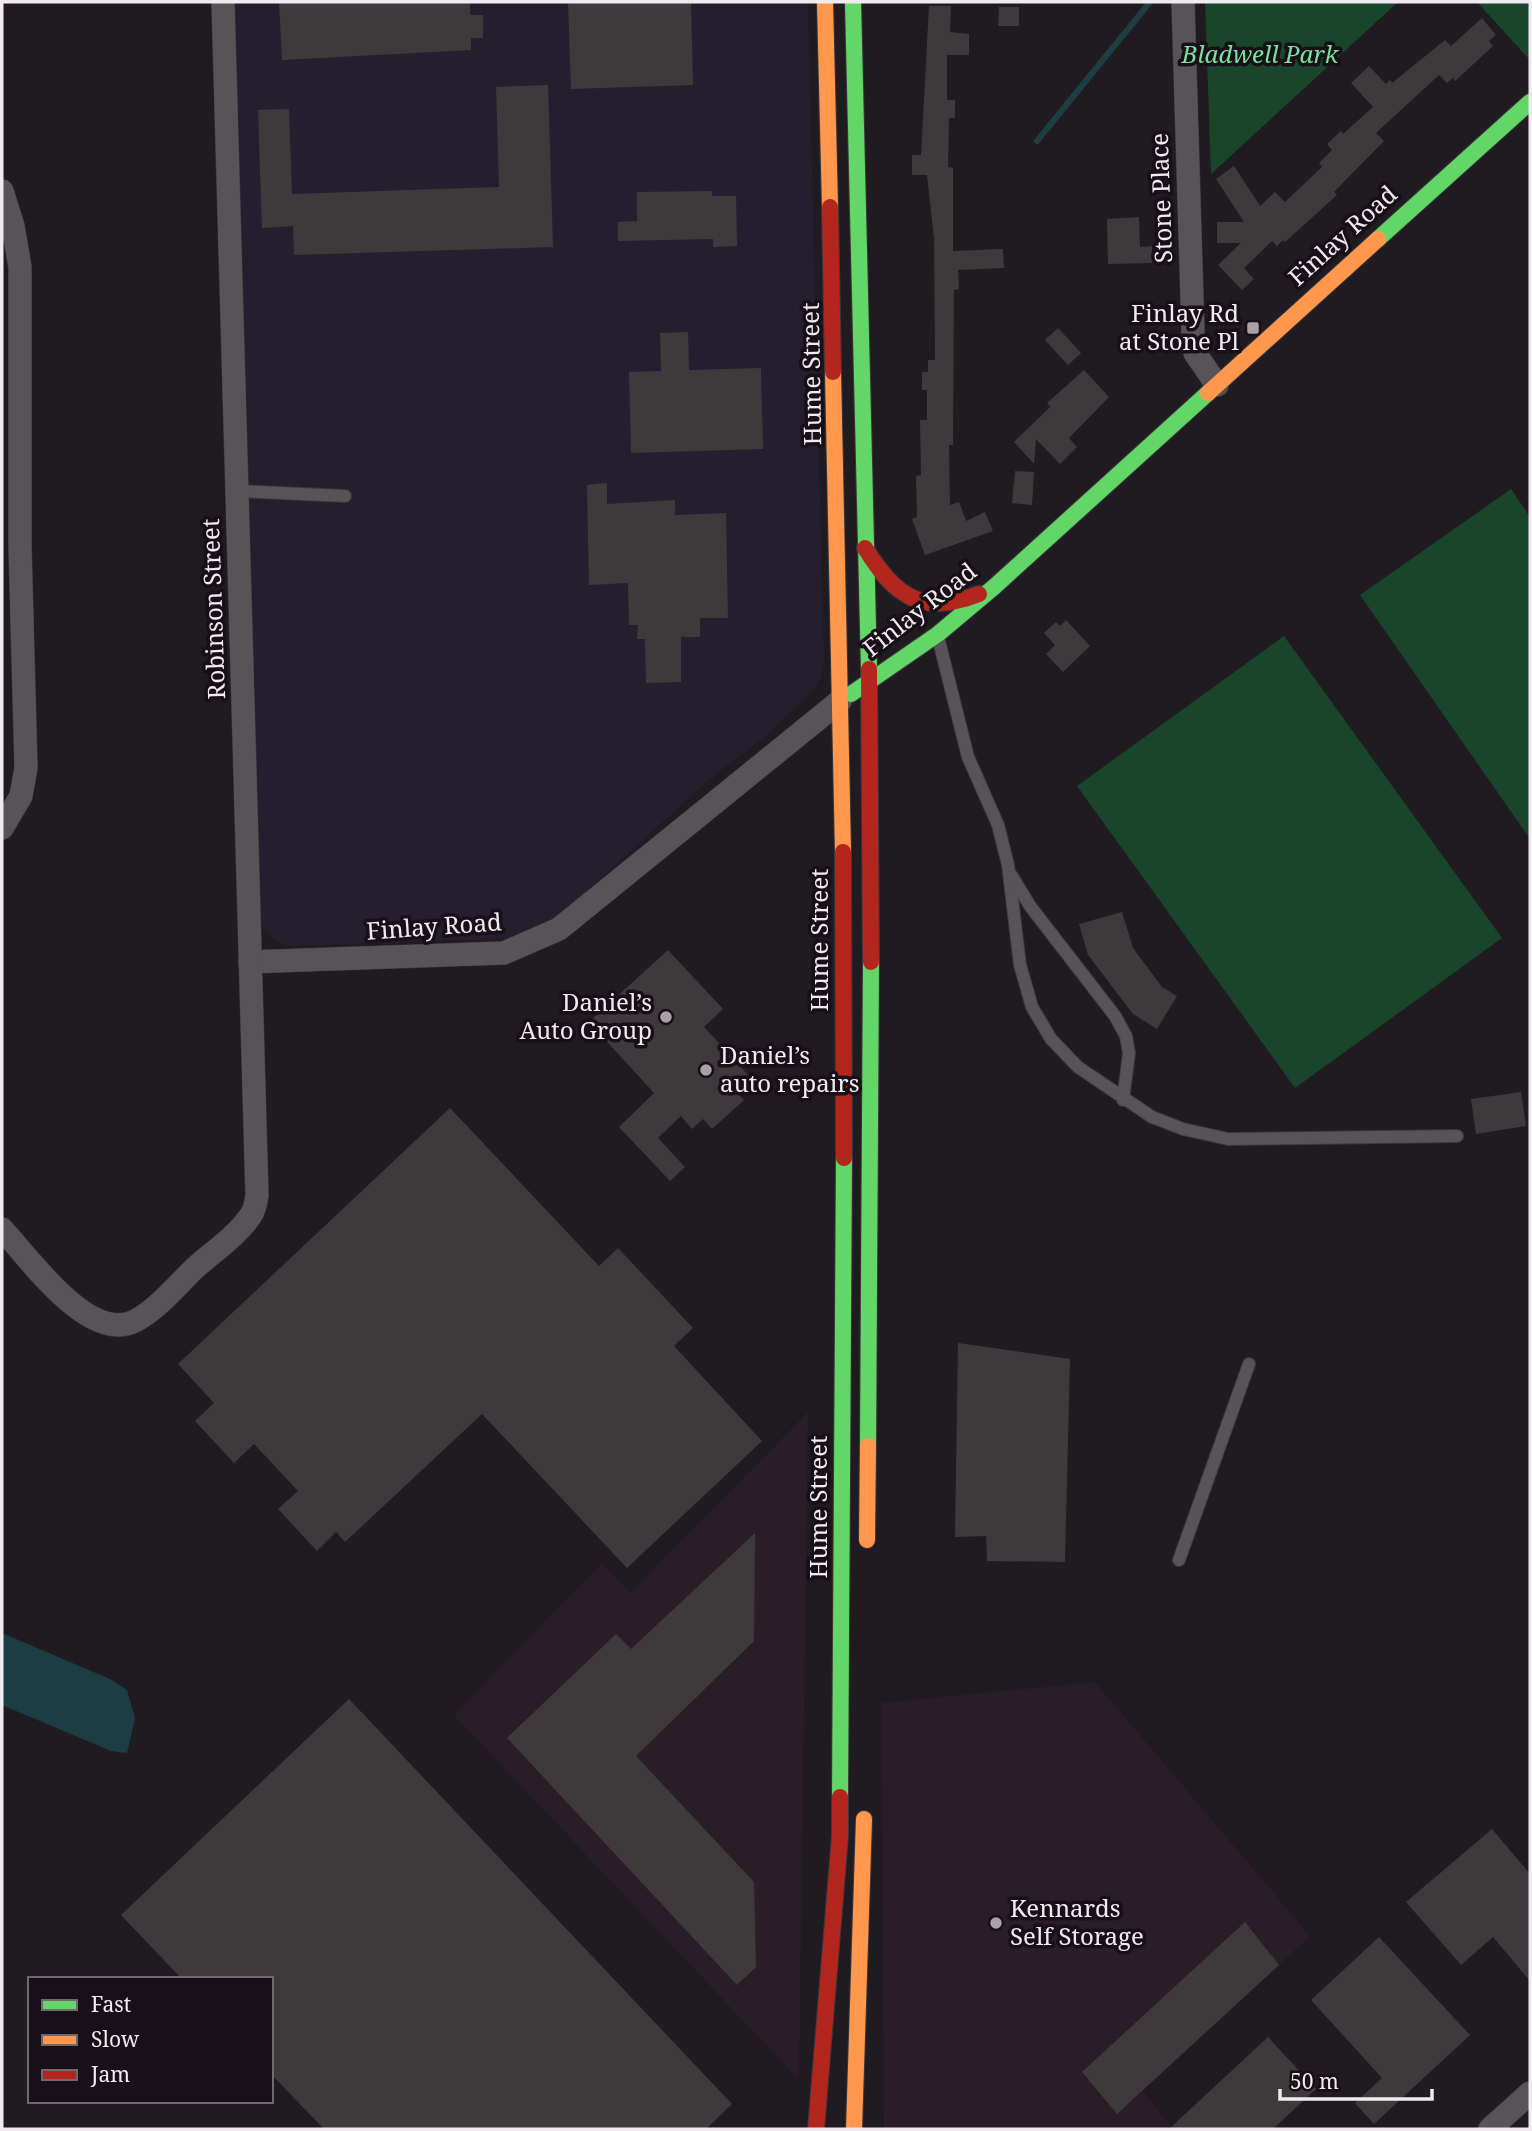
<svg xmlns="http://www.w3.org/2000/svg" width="1532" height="2131" viewBox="0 0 1532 2131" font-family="'Noto Serif',serif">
<rect width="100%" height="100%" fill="#201b20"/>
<g fill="#2b1d27">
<path d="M808 1412 799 2080 454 1715 602 1563 630 1593Z"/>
<path d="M1095 1682 1310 1936 1142 2091 1174 2129H884L881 1703Z"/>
</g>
<path fill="#241f2e" d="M229 2H808L824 661 821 677 812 692 768 734 710 779 555 920 513 938 285 946 269 936 260 922Z"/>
<g fill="#19452a">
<path d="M1205 2H1398L1211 174Z"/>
<path d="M1477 2H1530V58L1529 59Z"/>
<path d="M1511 489 1530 517V839L1360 595Z"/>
<path d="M1284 636 1502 938 1295 1088 1077 786Z"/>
</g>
<path fill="#1c3d44" d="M2 1633 110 1679 127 1690 135 1718 127 1753 111 1751 2 1705Z"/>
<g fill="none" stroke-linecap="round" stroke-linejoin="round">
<path stroke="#1c3d44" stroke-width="6" d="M1037 141 1150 2"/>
</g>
<g fill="#3e3a3b">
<path d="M279 2H470V15H483V38H471V50L282 60Z"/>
<path d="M568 2H691L693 85 571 89Z"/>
<path d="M929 6H951L950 32 969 34V55H947V100H955V118H949L948 167 953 168V251L1003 249 1004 268 958 270 959 289 954 290 953 445H949L950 505 959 502 966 521 985 512 993 531 925 555 912 519 917 517 916 476 921 475 920 420H927V390H922V372H928V360H935L934 239 927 175H912V155H921Z"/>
<path d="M999 7H1019V26H998Z"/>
<path d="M1482 18 1496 35 1489 41 1493 46 1455 81 1453 78 1447 83 1439 75 1376 133 1384 141 1334 192 1337 195 1285 242 1283 240 1277 246 1272 241 1244 268 1254 279 1242 290 1218 265 1241 243H1217V222H1244L1216 179 1234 166 1260 206 1275 192 1285 202 1322 167 1319 163 1332 150 1327 144 1341 131 1343 134 1373 107 1351 83 1369 66 1386 84 1390 80 1392 83 1445 40 1451 46Z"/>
<path d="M548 85 553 247 294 255 293 226 262 228 258 110 289 109 292 194 499 187 496 87Z"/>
<path d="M712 191V196H736L737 246 713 247V239L618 241V222L637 221V192Z"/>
<path d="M1139 217 1140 247 1152 246V263L1108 264 1107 219Z"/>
<path d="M1058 328 1081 353 1068 365 1045 340Z"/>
<path d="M688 332 689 370 761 368 763 449 631 453 629 372 661 371 660 333Z"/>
<path d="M1084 370 1109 397 1069 438 1077 447 1060 464 1036 439 1034 464 1014 442 1050 407 1047 403Z"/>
<path d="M1015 471 1034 472 1032 505 1012 503Z"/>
<path d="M607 483V504L675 500V515L726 513 728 618H700V637H681V682L646 683 645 639H637L638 625H629L628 583 589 585 587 485Z"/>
<path d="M1066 620 1090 646 1063 672 1046 654 1055 645 1044 633 1056 622 1060 626Z"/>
<path d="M1122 912 1133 948 1162 987 1177 996 1157 1029 1133 1014 1088 955 1079 924Z"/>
<path d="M668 950 723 1009 704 1027 749 1076 734 1090 744 1100 712 1129 703 1119 692 1129 681 1116 658 1138 685 1167 670 1181 619 1127 654 1093 589 1022Z"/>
<path d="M1521 1092 1526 1126 1476 1134 1471 1099Z"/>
<path d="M450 1108 599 1266 618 1248 693 1328 674 1346 762 1441 627 1568 482 1414 345 1542 336 1532 317 1551 278 1509 298 1491 254 1444 234 1463 195 1421 214 1403 178 1364Z"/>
<path d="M958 1343 1070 1359 1065 1562 987 1561 986 1536 955 1537Z"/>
<path d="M755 1533 754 1641 636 1756 754 1882 756 1967 737 1985 507 1738 616 1634 631 1649Z"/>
<path d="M349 1699 732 2104 706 2129H324L271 2074V1979H182L121 1915Z"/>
<path d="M1492 1829 1530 1874V1981L1493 1937 1461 1965 1406 1902Z"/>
<path d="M1245 1922 1279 1965 1117 2114 1082 2072Z"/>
<path d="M1379 1937 1470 2035 1374 2124 1355 2103 1382 2078 1311 2000Z"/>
<path d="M1268 2037 1316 2089 1273 2129H1169Z"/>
</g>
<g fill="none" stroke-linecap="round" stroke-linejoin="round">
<g stroke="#3b373b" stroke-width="14">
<g id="lane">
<path d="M238 491 345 496"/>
<path d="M938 637 968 757 998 825 1008 865 1020 965 1032 1007 1051 1039 1078 1067 1152 1117 1183 1129 1228 1139 1457 1136"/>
<path d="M1012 876 1030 906 1115 1016 1126 1036 1129 1053 1123 1100"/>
<path d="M1179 1560 1249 1364"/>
</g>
</g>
<g stroke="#3b373b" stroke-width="24">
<g id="street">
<path d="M1183 2 1193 332 1195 353 1217 385"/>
<path d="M2 191 13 226 20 267V546L26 768 21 796 2 828"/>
<path d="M250 962 504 953 559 929 840 701"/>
<path d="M2 1229C30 1259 89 1344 135 1321 158 1309 178 1284 196 1267 214 1251 238 1235 251 1215 255 1210 256 1201 257 1195L223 2"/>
<path d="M1490 2129 1530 2093"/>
</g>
</g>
<g stroke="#3b373b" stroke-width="18">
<g id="fast">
<path d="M853 2 869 669"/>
<path d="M1378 239 1530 102"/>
<path d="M851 694 938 634 994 587 1208 393"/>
<path d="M868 1446 871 962"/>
<path d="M840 1797 844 1158"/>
</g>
</g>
<g stroke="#3b373b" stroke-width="18">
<g id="slow">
<path d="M825 2 830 207"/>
<path d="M833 372 843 852"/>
<path d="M1208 393 1378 239"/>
<path d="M867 1540 868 1446"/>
<path d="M854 2129 864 1819"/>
</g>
</g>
<g stroke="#3b373b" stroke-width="18">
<g id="jam">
<path d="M830 207 833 372"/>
<path d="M865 548C895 597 922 616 979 594"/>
<path d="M869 669 871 962"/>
<path d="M843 852 844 1158"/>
<path d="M816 2129 840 1836V1797"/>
</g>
</g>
<use href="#lane" stroke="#575357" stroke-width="12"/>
<use href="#street" stroke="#575357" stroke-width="23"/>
<use href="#fast" stroke="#63d668" stroke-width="16"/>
<use href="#slow" stroke="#ff974d" stroke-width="16"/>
<use href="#jam" stroke="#b3261e" stroke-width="16"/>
</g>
<g fill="#a8a2a8" stroke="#181018" stroke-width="2.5">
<rect x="1246" y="321" width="14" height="14" rx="3.5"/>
<circle cx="666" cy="1017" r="7"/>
<circle cx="706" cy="1070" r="7"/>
<circle cx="996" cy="1923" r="7"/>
</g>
<g text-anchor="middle" stroke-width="7" stroke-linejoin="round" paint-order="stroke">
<g font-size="24" font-style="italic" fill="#78e19c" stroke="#181018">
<text x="1260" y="63">Bladwell Park</text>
</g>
<g font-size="24" fill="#f1ebf1" stroke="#181018">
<text transform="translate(1162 198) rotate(-92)" y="8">Stone Place</text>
<text transform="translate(1343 236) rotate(-42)" y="8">Finlay Road</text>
<text transform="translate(812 374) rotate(-91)" y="8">Hume Street</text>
<text transform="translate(214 609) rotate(-92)" y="8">Robinson Street</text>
<text transform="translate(920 610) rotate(-38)" y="8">Finlay Road</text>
<text transform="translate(434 927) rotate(-4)" y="8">Finlay Road</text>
<text transform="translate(820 940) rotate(-90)" y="8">Hume Street</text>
<text transform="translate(819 1507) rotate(-90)" y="8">Hume Street</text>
</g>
<g font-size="24" fill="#f1ebf1" stroke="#181018" text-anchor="end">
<text x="1239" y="322">Finlay Rd<tspan x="1239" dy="28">at Stone Pl</tspan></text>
<text x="652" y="1011">Daniel’s<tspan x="652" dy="28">Auto Group</tspan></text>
<text x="720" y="1064" text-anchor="start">Daniel’s<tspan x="720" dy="28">auto repairs</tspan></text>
<text x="1010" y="1917" text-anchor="start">Kennards<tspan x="1010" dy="28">Self Storage</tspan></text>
</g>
</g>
<rect width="1532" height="2131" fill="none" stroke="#f1ebf1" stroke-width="7"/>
<rect x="28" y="1977" width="245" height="126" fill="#181018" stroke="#6f686f" stroke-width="2"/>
<rect x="42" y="2000" width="35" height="10" fill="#63d668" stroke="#6f686f" stroke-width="2"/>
<text x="91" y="2012" font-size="21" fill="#f1ebf1">Fast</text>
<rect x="42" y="2035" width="35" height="10" fill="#ff974d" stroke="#6f686f" stroke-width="2"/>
<text x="91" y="2047" font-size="21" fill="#f1ebf1">Slow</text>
<rect x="42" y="2070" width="35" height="10" fill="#b3261e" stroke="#6f686f" stroke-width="2"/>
<text x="91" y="2082" font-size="21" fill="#f1ebf1">Jam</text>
<path d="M1280 2089v10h152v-10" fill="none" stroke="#f1ebf1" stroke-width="3.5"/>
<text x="1290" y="2089" font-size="21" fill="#f1ebf1" stroke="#181018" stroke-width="5" paint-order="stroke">50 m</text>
</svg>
